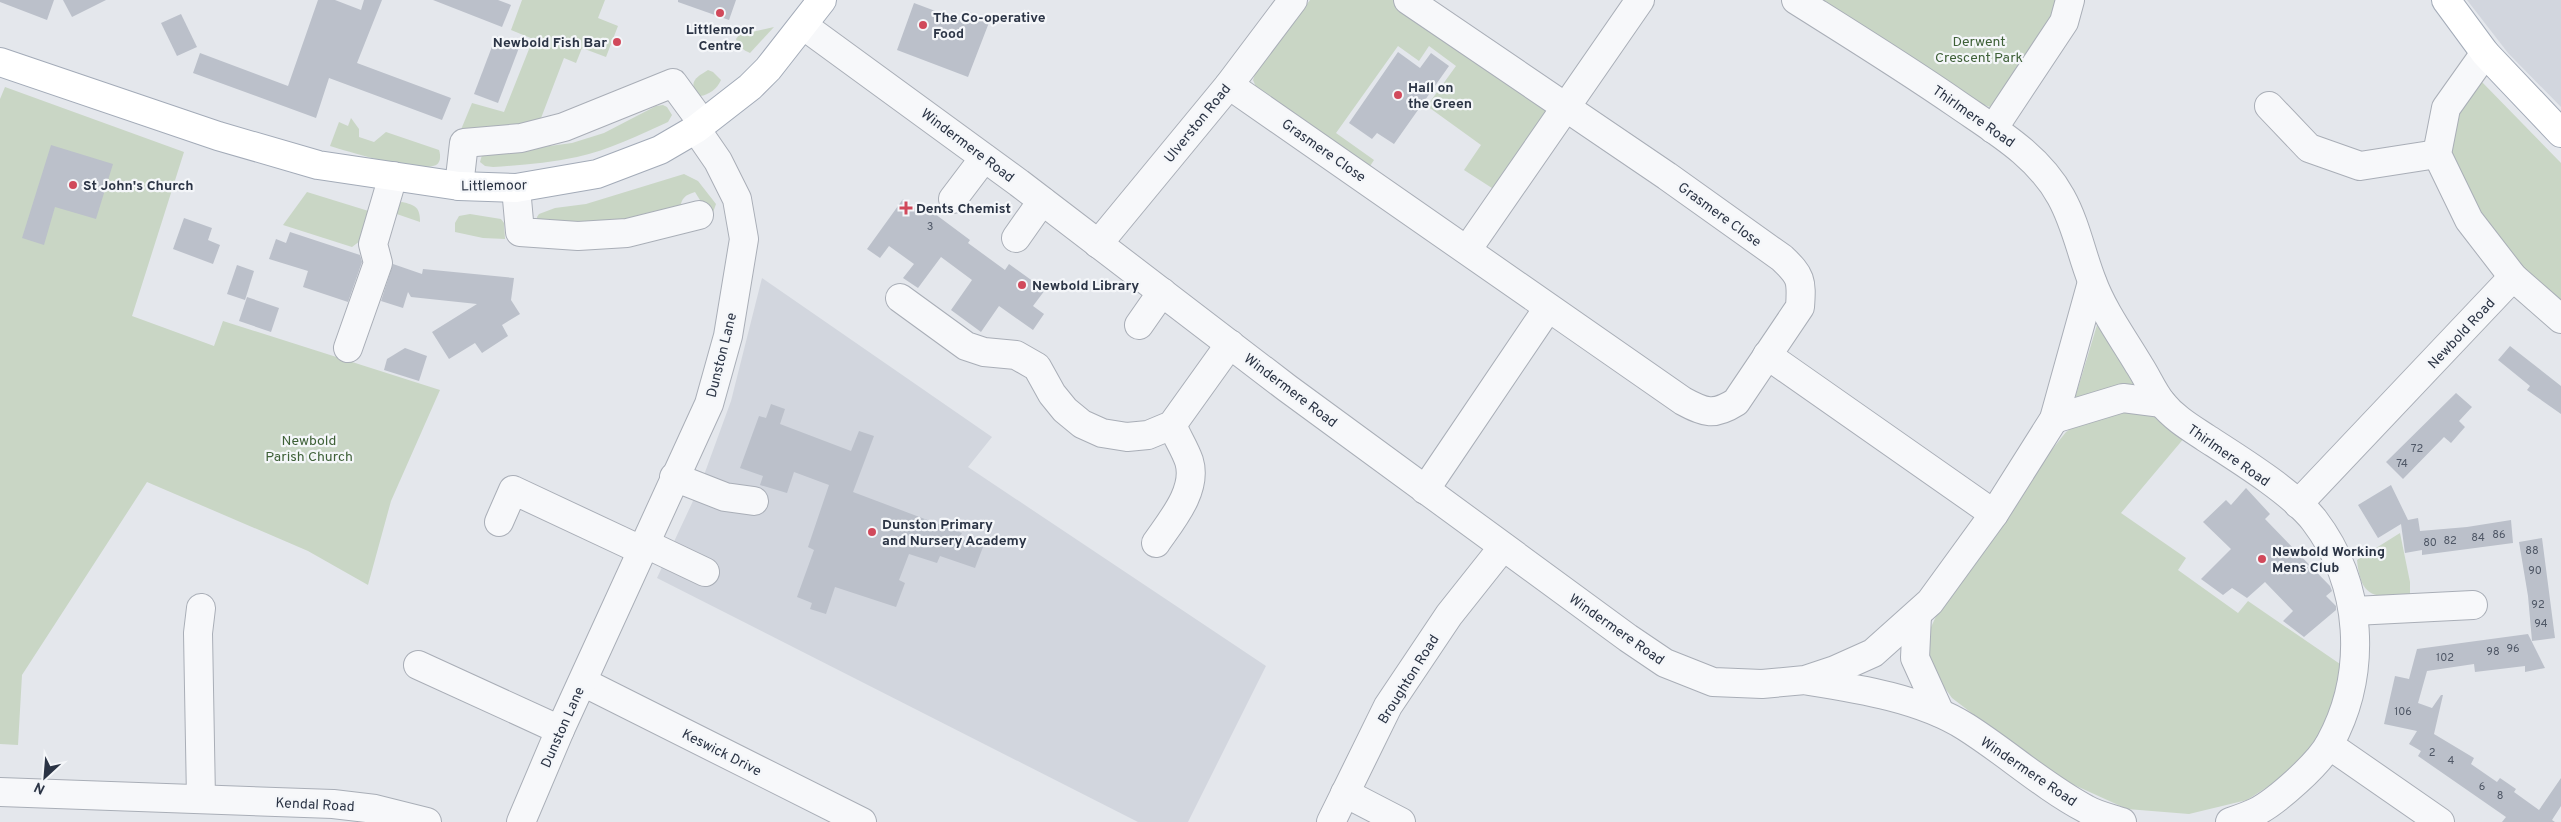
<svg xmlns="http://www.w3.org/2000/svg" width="2561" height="822" viewBox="0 0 2561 822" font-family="Overpass,sans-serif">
<rect width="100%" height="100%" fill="#e4e7ec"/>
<g fill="#d2d6de">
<path d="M2467 0H2561V107L2508 53Z"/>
<path d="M762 278 992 437 968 467 1266 666 1188 822H1138L657 578 700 486 731 401Z"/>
</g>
<g fill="#c9d6c5">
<path d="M522 0H605L598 18 618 26 606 57 582 48 576 63 564 58 538 126 460 132 472 103 504 112 533 39 511 30Z"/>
<path d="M1310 0H1395L1547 110 1546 115 1495 190 1464 170 1481 145 1427 106 1456 66 1429 46 1419 61 1398 46 1336 133 1374 160 1370 166 1256 87 1253 80 1256 71Z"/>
<path d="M1816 0H2060L2057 16 2003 102 1990 107 1965 98Z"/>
<path d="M774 27 750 53C743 50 739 47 736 39L739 35Z"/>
<path d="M708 70 713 72 721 80C717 89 709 95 700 96 687 83 695 78 708 70Z"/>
<path d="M2480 80 2561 163V303C2521 272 2451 192 2449 140 2448 117 2468 97 2480 80Z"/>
<path d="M5 87 184 152 132 316 214 346 223 321 440 390 391 501 368 585 308 551 147 482 22 675 18 745 0 744V99Z"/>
<path d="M663 105 667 107 672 115 668 122C639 135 609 150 577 157 549 163 521 165 493 167L485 166 480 162 482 155 572 143 604 133 656 106Z"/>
<path d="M351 118 359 129V137L374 142 386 132 439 150C441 156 441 165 433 166 411 171 353 153 330 146L339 122 348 126Z"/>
<path d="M684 174 698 181 716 204 711 218 695 192C685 195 681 198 680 210L615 226 537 222V217L539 214 555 208 586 204Z"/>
<path d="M307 192 375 213 364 238 352 247 283 225Z"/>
<path d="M402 202C415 205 420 207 420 222L388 211 392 204Z"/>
<path d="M470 214 501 219 504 223 505 239 483 238 455 232V223L459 216Z"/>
<path d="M2097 325 2139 387 2075 398Z"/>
<path d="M2130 410 2159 418 2185 437 2121 513 2186 558 2178 570 2238 613 2248 601 2340 664 2337 699 2322 736 2306 754 2278 780 2247 800 2189 814 2127 809 2072 784 2016 747 1952 698 1928 665 1927 636 1942 603 2046 457 2066 432 2093 413Z"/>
<path d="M2400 533 2410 582V596C2377 597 2361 601 2357 560Z"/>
</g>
<g fill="#bbc0ca">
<path d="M0 0H54L47 20 0 2Z"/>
<path d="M63 0H106L72 17Z"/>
<path d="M318 0H335L361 10 364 0H382L357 63 451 98 442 120 329 78 316 118 193 73 200 53 288 86Z"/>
<path d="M433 0H498L511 5 502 27Z"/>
<path d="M678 0H736L729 20 678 2Z"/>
<path d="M914 3 962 21 966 11 990 20 968 77 897 50Z"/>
<path d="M181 14 197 47 177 56 161 23Z"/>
<path d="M496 36 520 45 498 103 474 94Z"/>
<path d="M1398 52 1420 68 1431 53 1449 66 1394 144 1377 133 1372 139 1349 123Z"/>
<path d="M51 145 113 164 96 219 55 207 44 245 22 238Z"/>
<path d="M903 199 919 211 923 205 970 240 968 243 1005 270 1009 264 1045 290 1033 306 1044 314 1033 330 999 306 981 332 951 310 972 280 941 257 918 288 903 278 914 264 889 246 880 258 867 249Z"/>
<path d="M184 218 212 228 208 240 220 245 213 264 173 249Z"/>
<path d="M290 232 360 255 362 262 348 302 303 287 308 271 269 259 276 239 286 243Z"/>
<path d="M393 264 422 274 423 269 514 278 511 300 520 314 502 325 508 336 482 353 475 343 449 359 432 332 477 304 411 297 408 292 403 308 381 301Z"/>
<path d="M237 265 254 271 245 300 227 294Z"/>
<path d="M247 297 279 308 271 332 239 321Z"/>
<path d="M2510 346 2561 386V414L2527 390 2530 386 2498 360Z"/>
<path d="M405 348 427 356 419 381 384 370 387 359Z"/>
<path d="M2456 393 2472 407 2459 421 2465 427 2451 443 2444 437 2403 479 2386 462Z"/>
<path d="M771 404 785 409 780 424 851 451 859 431 874 436 853 492 962 533 959 538 983 547 975 568 940 556 937 563 909 554 899 580 905 583 896 607 835 587 826 614 810 609 812 603 797 597 814 550 808 547 829 485 794 472 787 493 760 485 763 476 740 468 759 416 766 418Z"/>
<path d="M2391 485 2408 520 2418 518 2420 531 2467 527 2511 520 2513 543 2422 555V550L2405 553 2401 524 2378 538 2358 505Z"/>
<path d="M2246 488 2270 514 2265 519 2330 586 2332 591 2326 596 2336 606V610L2304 637 2283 621 2293 611 2265 582 2247 598 2232 588 2223 595 2201 579 2231 549 2203 522 2226 500 2231 505Z"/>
<path d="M2542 538 2555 638 2532 641 2528 596 2519 542Z"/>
<path d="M2528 634 2545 668 2525 672V666L2475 672 2474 664 2427 671 2418 703 2432 708 2441 695H2443L2434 734 2474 758 2471 764 2497 782 2500 778 2516 789 2514 792 2539 810 2561 778V806L2552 820 2555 822H2502L2506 817 2418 756 2421 751 2409 744 2417 731 2384 724 2395 676 2409 679 2417 649Z"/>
</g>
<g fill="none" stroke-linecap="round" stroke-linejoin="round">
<g stroke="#a9aeb7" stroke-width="30">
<g id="minor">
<path d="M1796 0C1850 34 1905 68 1957 104 1996 131 2038 155 2061 197 2076 224 2081 253 2092 281 2103 311 2123 338 2139 365 2147 377 2153 392 2162 403 2174 418 2191 428 2206 438 2237 458 2292 492 2314 520 2363 584 2368 673 2330 743 2319 764 2277 801 2256 812 2248 816 2239 819 2230 822"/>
<path d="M804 26 1019 183 1287 388 1628 638 1665 663 1713 682 1762 684 1805 680 1835 670 1873 653 1930 602 1994 514 2054 419 2092 282"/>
<path d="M2485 53 2446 108 2437 154 2469 220 2513 277 2561 319"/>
<path d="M1229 85 1683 401C1705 413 1714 416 1736 402L1800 307C1802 280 1801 276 1782 258L1667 176 1408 0"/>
<path d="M2269 106 2309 148 2360 166 2437 154"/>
<path d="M1993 129 2064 22 2070 0"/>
<path d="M459 186 464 143 521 138 564 127 673 83 703 124"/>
<path d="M516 188 520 232 578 236 627 233 699 215"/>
<path d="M953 199 984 158"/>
<path d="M1016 238 1042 201"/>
<path d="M1098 244 1229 85 1293 0"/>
<path d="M1467 250 1640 0"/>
<path d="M900 298 966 346 984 352 1016 355 1037 367 1052 394 1065 410 1082 424 1102 433 1127 437 1148 435 1172 425 1230 344"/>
<path d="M1139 325 1162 292"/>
<path d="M348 348 378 263 373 244 393 176"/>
<path d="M1767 355 1994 514"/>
<path d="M2054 419 2123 398 2162 403"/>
<path d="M674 477 725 497 754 501"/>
<path d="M1425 490 1548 308"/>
<path d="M2298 504 2513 277"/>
<path d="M499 522 513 490 641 550"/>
<path d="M644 543 705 572"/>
<path d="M1156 543C1171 521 1198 490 1189 461 1185 449 1177 437 1172 425"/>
<path d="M201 608 198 633 201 799"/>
<path d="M2354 611 2473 605"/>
<path d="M1917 615 1915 658 1940 713"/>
<path d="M418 665 560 730"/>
<path d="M1809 681C1860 689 1922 699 1966 727 2007 753 2043 786 2086 809 2096 815 2110 818 2122 822"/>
<path d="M583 682 862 822"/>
<path d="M2329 745 2440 822"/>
<path d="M0 792 333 804 375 809 427 822"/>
<path d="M1345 793 1401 822"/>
<path d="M521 822 560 730 709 404 728 336 744 239 737 199 718 161 696 129"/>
<path d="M1331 822 1388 706 1449 615 1503 547"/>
</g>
</g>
<g stroke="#a3abb8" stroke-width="30">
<g id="major">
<path d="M2446 0 2485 53 2561 133"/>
<path d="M0 62 218 136 318 165 459 186 516 188 597 174 660 150 696 129 750 87 768 69 822 0"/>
</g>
</g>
<use href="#minor" stroke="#f7f8fa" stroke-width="28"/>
<use href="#major" stroke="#fff" stroke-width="28"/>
</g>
<g fill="#d1495b" stroke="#f4f6f9" stroke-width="2">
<circle cx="720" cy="13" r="5"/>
<circle cx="923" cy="25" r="5"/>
<circle cx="617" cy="42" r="5"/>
<circle cx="1398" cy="95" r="5"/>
<circle cx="73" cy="185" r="5"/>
<path d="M903.5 200.5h5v5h5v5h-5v5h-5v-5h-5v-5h5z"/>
<circle cx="1022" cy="285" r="5"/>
<circle cx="872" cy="532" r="5"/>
<circle cx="2262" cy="559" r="5"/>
</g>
<g text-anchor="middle" stroke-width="4.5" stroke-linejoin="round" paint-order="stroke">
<g font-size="11" fill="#4f5766">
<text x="930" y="230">3</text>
<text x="2417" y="452">72</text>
<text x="2402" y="467">74</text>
<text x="2499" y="538">86</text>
<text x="2478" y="541">84</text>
<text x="2450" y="544">82</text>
<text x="2430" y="546">80</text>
<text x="2532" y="554">88</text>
<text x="2535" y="574">90</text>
<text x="2538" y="608">92</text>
<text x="2541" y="627">94</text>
<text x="2513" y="652">96</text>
<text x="2493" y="655">98</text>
<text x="2445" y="661">102</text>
<text x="2403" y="715">106</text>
<text x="2432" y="756">2</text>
<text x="2451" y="764">4</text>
<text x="2482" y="790">6</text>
<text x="2500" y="799">8</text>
</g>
<g font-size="14" font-weight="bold" fill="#2b3445" stroke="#f4f6f9" text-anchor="start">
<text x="933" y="22">The Co-operative<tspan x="933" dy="16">Food</tspan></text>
<text x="720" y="34" text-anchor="middle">Littlemoor<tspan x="720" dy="16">Centre</tspan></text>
<text x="607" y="47" text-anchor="end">Newbold Fish Bar</text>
<text x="1408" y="92">Hall on<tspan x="1408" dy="16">the Green</tspan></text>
<text x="83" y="190">St John's Church</text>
<text x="916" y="213">Dents Chemist</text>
<text x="1032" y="290">Newbold Library</text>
<text x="882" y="529">Dunston Primary<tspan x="882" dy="16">and Nursery Academy</tspan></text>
<text x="2272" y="556">Newbold Working<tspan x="2272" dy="16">Mens Club</tspan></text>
</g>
<g font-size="14" fill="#3f6138" stroke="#f4f6f9">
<text x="1979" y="46">Derwent<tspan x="1979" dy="16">Crescent Park</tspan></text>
<text x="309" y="445">Newbold<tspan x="309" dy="16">Parish Church</tspan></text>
</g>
<g font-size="14" fill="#2b3445" stroke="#f4f6f9">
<text transform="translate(1974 116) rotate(35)" y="5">Thirlmere Road</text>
<text transform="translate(1197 123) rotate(-51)" y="5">Ulverston Road</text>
<text transform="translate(968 145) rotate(37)" y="5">Windermere Road</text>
<text transform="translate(1324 150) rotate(35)" y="5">Grasmere Close</text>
<text transform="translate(494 185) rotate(-1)" y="5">Littlemoor</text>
<text transform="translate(1720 214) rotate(36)" y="5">Grasmere Close</text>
<text transform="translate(2461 333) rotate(-47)" y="5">Newbold Road</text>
<text transform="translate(721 355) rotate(-76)" y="5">Dunston Lane</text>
<text transform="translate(1291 390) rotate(37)" y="5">Windermere Road</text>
<text transform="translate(2229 455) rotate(35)" y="5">Thirlmere Road</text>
<text transform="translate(1617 629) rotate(35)" y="5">Windermere Road</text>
<text transform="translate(1408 679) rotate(-58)" y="5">Broughton Road</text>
<text transform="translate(562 727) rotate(-66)" y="5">Dunston Lane</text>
<text transform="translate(722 752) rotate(27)" y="5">Keswick Drive</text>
<text transform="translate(2029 771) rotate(34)" y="5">Windermere Road</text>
<text transform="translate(315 804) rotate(3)" y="5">Kendal Road</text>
</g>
</g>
<g transform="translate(45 777) rotate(206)" stroke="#f4f6f9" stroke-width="4" paint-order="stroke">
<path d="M0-4L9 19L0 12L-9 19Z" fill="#2b3445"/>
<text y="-8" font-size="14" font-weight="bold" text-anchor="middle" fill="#2b3445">N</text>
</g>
</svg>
